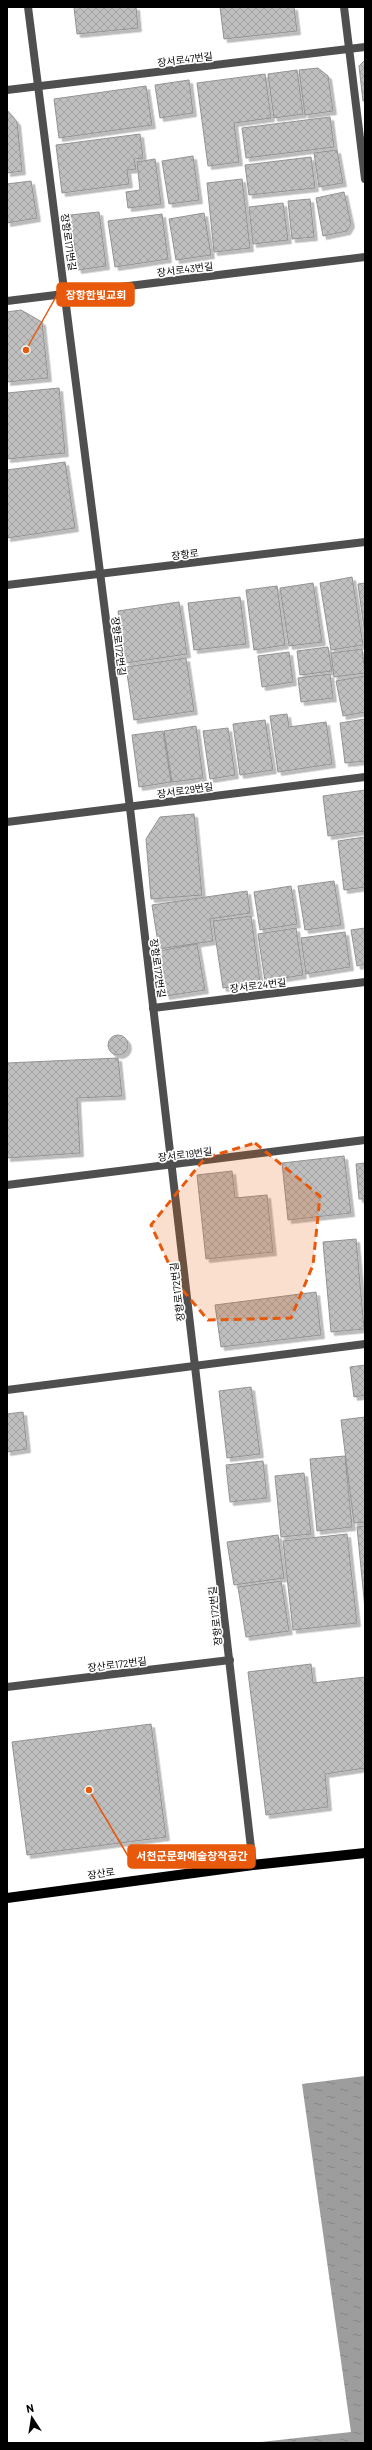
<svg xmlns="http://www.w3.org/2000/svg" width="372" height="2450" viewBox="0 0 372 2450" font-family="Barlow,'Noto Sans KR',sans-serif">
<defs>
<pattern id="water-ripples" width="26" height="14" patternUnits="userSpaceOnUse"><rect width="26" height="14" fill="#9d9d9d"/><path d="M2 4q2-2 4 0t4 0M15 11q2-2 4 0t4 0" fill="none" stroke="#858585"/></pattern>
<pattern id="building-cross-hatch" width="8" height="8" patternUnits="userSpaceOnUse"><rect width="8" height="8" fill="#bfbfbf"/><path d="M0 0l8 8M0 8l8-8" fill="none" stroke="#a2a2a2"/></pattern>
<filter id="shadow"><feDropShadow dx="3.5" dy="3.5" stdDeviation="0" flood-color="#0004"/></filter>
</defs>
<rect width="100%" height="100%" fill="#fff"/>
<path fill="url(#water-ripples)" d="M365 2076V2443H252L351 2432 302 2084Z"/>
<g fill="url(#building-cross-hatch)" stroke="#939393" filter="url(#shadow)">
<path d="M74 7H136L138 28 77 34Z"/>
<path d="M220 7H294L297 31 224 39Z"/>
<path d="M365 60V101H363L359 66Z"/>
<path d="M318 68 328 76 333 111 305 115 299 70Z"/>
<path d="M297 70 303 114 274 118 268 74Z"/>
<path d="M265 74 271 118 234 123 239 162 208 166 197 83Z"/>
<path d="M189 80 193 113 160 118 155 85Z"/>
<path d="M146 86 152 125 59 138 54 99Z"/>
<path d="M7 110 17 122 22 171 7 173Z"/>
<path d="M330 117 334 147 246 158 242 128Z"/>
<path d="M140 134 143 158 134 159 136 169 127 170 129 184 62 193 56 145Z"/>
<path d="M337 150 343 183 319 187 314 153Z"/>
<path d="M193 156 199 200 169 204 162 161Z"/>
<path d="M311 157 315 188 249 195 245 165Z"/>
<path d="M155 159 161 204 128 208 126 192 140 190 137 162Z"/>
<path d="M242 179 250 248 214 252 207 183Z"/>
<path d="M31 181 37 218 7 223V184Z"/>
<path d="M344 192 351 224 347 231 323 236 316 198Z"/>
<path d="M310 199 314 237 292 239 288 201Z"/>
<path d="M283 203 288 240 253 244 249 207Z"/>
<path d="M99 212 106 266 78 270 70 215Z"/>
<path d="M204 213 211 255 176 260 169 219Z"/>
<path d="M162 214 168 259 115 267 108 221Z"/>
<path d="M21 310 42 322 48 378 7 382V312Z"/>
<path d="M59 388 65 453 7 459V393Z"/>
<path d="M65 462 75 528 7 538V470Z"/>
<path d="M352 577 363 645 331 650 320 583Z"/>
<path d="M313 583 322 642 289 646 280 588Z"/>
<path d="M365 583V635L358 584Z"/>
<path d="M277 586 285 645 254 650 246 590Z"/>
<path d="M240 597 246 644 194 650 188 603Z"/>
<path d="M179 602 187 654 126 663 118 611Z"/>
<path d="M328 647 332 671 300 675 297 651Z"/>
<path d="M362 649 365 673 334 677 331 653Z"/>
<path d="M289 652 293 682 262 687 258 656Z"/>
<path d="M186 658 194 711 134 720 126 667Z"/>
<path d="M330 674 333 698 301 702 298 678Z"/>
<path d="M365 676V712L343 716 336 681Z"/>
<path d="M287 714 289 727 326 722 332 764 278 772 270 716Z"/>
<path d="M365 719V761L345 763 340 723Z"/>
<path d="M265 720 273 770 240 775 233 724Z"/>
<path d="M196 726 203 778 172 782 164 731Z"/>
<path d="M228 728 235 775 210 779 203 731Z"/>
<path d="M163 731 171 782 139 787 132 735Z"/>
<path d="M365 790V831L328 836 323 796Z"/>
<path d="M194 814 202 895 151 899 146 839 160 817Z"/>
<path d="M365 837V887L344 890 338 841Z"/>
<path d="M334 881 341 925 305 930 298 886Z"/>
<path d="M291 886 297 924 260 930 254 892Z"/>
<path d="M247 891 250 913 210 919 213 941 159 949 152 905Z"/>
<path d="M251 916 260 982 223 988 213 921Z"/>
<path d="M296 928 303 975 265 981 258 934Z"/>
<path d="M365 928V964L357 966 351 930Z"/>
<path d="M345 932 350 967 306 974 301 938Z"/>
<path d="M197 944 205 990 166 996 159 951Z"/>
<circle cx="118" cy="1045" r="10"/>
<path d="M118 1058 122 1096 77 1098 80 1153 7 1158V1063Z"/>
<path d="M344 1156 351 1213 288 1220 282 1163Z"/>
<path d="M365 1163V1199H359L356 1164Z"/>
<path d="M232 1171 235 1198 267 1195 273 1252 206 1259 197 1175Z"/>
<path d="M356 1239 364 1329 331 1332 323 1242Z"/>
<path d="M316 1292 321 1335 221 1347 215 1305Z"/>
<path d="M365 1365V1395L354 1397 350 1367Z"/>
<path d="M251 1387 260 1454 227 1458 219 1391Z"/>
<path d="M23 1412 27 1449 7 1452V1414Z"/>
<path d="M365 1417V1522L354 1523 341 1420Z"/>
<path d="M345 1456 352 1527 317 1531 310 1459Z"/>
<path d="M263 1461 267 1498 230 1502 226 1465Z"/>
<path d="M304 1473 311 1534 281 1537 275 1476Z"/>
<path d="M365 1526V1609L357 1527Z"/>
<path d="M347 1534 357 1623 293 1630 283 1541Z"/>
<path d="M278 1535 284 1578 234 1585 227 1542Z"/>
<path d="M281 1581 289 1631 246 1637 238 1587Z"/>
<path d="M311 1664 313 1683 365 1677V1768L325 1774 328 1807 266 1815 248 1672Z"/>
<path d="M151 1724 166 1837 27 1855 12 1742Z"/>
</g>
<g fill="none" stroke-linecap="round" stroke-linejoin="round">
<g stroke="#4f4f4f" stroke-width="8">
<path d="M28 7 130 808 253 1865"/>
<path d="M344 7 365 179"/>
<path d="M7 90 365 47"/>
<path d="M7 301 365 257"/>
<path d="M7 822 365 777"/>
<path d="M153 1008 365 982"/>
<path d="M7 1185 365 1140"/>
<path d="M7 1390 365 1344"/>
<path d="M7 1687 230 1660"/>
</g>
<path stroke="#4f4f4f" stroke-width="8" d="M7 585 365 542"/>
<path stroke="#000" stroke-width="10" d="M7 1898 253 1865 365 1853"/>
</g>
<path fill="#e8590c" fill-opacity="0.2" stroke="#e8590c" stroke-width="3" stroke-dasharray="8 5" stroke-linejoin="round" d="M255 1143 320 1196 313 1265 291 1318 208 1320 179 1286 151 1225 205 1158Z"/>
<g text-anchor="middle" stroke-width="3.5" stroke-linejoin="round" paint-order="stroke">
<g font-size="10" fill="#000" stroke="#fff">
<text transform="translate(185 59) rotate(-7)" y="4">장서로47번길</text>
<text transform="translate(69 242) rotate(82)" y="4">장항로171번길</text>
<text transform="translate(185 269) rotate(-7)" y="4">장서로43번길</text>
<text transform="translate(185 554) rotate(-7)" y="4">장항로</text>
<text transform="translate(119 646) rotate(83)" y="4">장항로172번길</text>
<text transform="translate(185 790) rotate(-8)" y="4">장서로29번길</text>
<text transform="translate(158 968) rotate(82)" y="4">장항로172번길</text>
<text transform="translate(258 985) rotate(-7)" y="4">장서로24번길</text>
<text transform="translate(185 1154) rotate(-7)" y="4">장서로19번길</text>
<text transform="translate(177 1292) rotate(-97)" y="4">장항로172번길</text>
<text transform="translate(215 1616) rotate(-96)" y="4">장항로172번길</text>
<text transform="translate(117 1664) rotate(-7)" y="4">장산로172번길</text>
<text transform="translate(101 1873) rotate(-8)" y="4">장산로</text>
</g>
</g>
<path fill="none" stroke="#e8590c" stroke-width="1.5" d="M26 350L57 295M89 1790L128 1856"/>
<g fill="#e8590c" stroke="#fff" stroke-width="1.5">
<circle cx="26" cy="350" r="4"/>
<circle cx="89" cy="1790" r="4"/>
</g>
<g fill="#e8590c" stroke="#e8590c" stroke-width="1.5">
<rect x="57" y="283" width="77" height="23" rx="4"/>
<rect x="128" y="1845" width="127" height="23" rx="4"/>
</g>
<g font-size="11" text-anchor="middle" font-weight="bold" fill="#fff">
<text x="96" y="299">장항한빛교회</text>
<text x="192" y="1860">서천군문화예술창작공간</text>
</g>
<rect width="372" height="2450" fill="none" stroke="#000000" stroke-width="16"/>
<g transform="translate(32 2418) rotate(348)" stroke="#ffffff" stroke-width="3" paint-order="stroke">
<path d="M0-3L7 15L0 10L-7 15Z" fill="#000000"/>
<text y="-6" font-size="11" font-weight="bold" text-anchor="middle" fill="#000000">N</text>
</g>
</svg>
